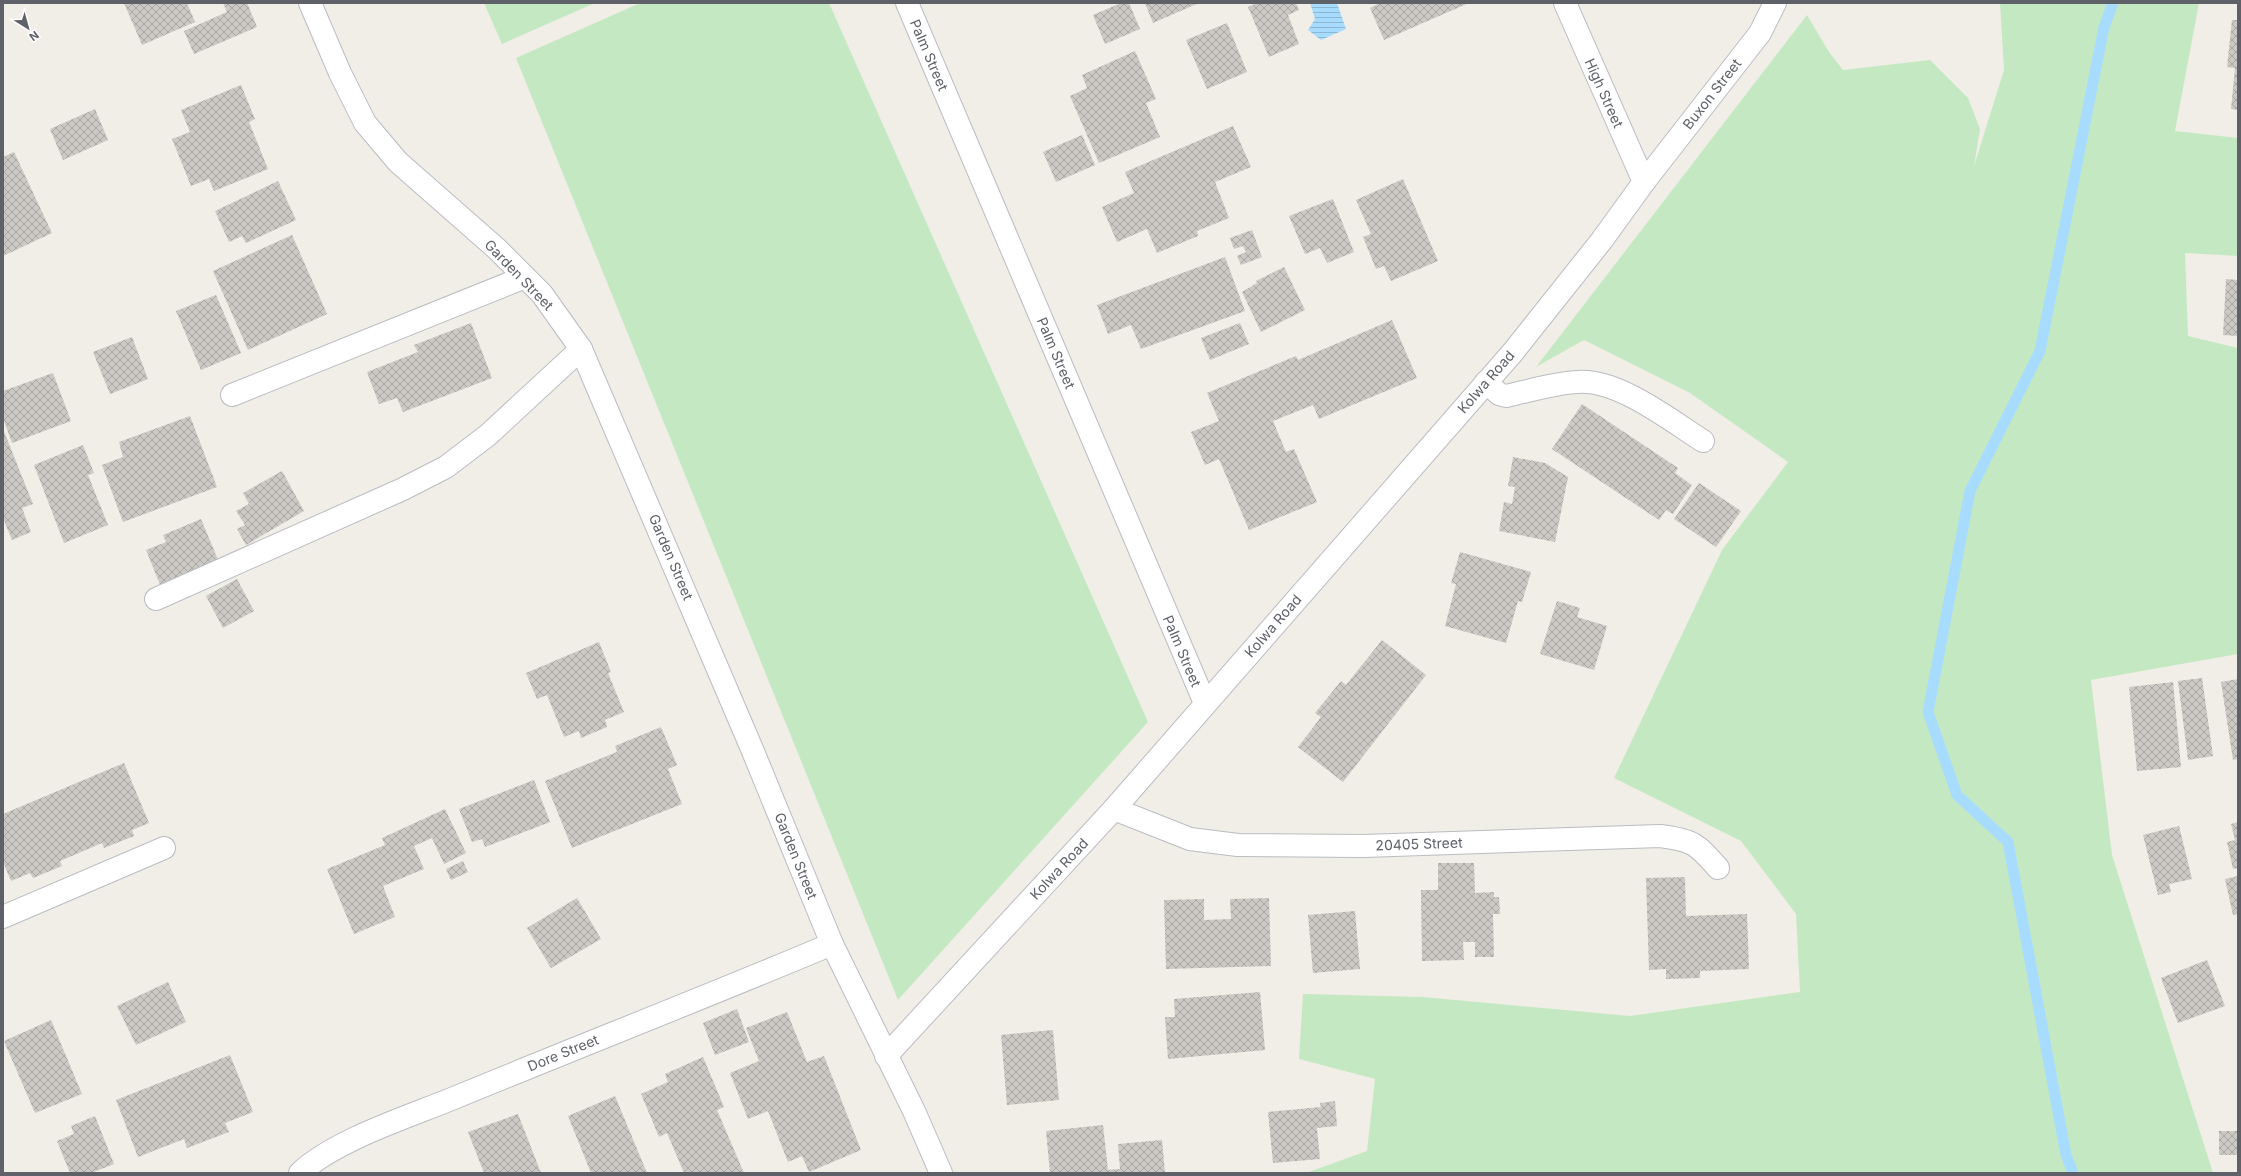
<svg xmlns="http://www.w3.org/2000/svg" width="2241" height="1176" viewBox="0 0 2241 1176" font-family="Inter,sans-serif">
<defs>
<pattern id="water-rules" width="6" height="5" patternUnits="userSpaceOnUse"><rect width="6" height="5" fill="#a8dcff"/><path d="M0 2.5h6" fill="none" stroke="#8cb6d2"/></pattern>
<pattern id="building-cross-hatch" width="8" height="8" patternUnits="userSpaceOnUse"><rect width="8" height="8" fill="#ccc9c4"/><path d="M0 0l8 8M0 8l8-8" fill="none" stroke="#a9a7a3"/></pattern>
</defs>
<rect width="100%" height="100%" fill="#f1eee7"/>
<g fill="#c4e9c2">
<path d="M484 3H595L502 44Z"/>
<path d="M640 3H829L1148 722 898 1000 516 58Z"/>
<path d="M2000 3H2199L2175 131 2238 138V256L2185 253 2188 336 2238 348V654L2091 680 2112 855 2213 1173H1306L1367 1151 1375 1079 1299 1059 1303 994 1423 997 1630 1016 1800 992 1796 914 1741 841 1614 778 1722 550 1788 462 1690 393 1584 340 1536 367 1807 15 1829 52 1843 70 1930 60 1968 98 1980 129 1974 166 2004 70Z"/>
</g>
<path fill="url(#water-rules)" d="M1310 3H1337L1346 29 1321 40 1308 30 1315 19Z"/>
<g fill="none" stroke-linecap="round" stroke-linejoin="round">
<path stroke="#a8dcff" stroke-width="11" d="M2073 1173 2066 1155 2008 842 1957 795 1928 712 1970 491 2040 351 2104 27 2113 3"/>
</g>
<g fill="url(#building-cross-hatch)">
<path d="M124 3H187L195 22 142 45Z"/>
<path d="M223 3H247L257 27 194 54 184 31 227 12Z"/>
<path d="M1121 3H1129L1140 29 1105 44 1093 15Z"/>
<path d="M1145 3H1199L1153 23Z"/>
<path d="M1257 3H1296L1299 10 1288 15 1299 44 1269 57 1248 7Z"/>
<path d="M1380 3H1469L1384 40 1370 8Z"/>
<path d="M2232 20H2238V110L2231 109 2235 68 2227 67Z"/>
<path d="M1227 23 1247 72 1207 89 1186 40Z"/>
<path d="M1135 51 1156 99 1146 103 1160 137 1099 163 1070 96 1087 88 1082 75Z"/>
<path d="M241 85 255 119 249 122 268 169 214 191 209 179 191 186 172 139 190 132 181 110Z"/>
<path d="M95 109 108 140 63 160 50 129Z"/>
<path d="M1233 126 1251 167 1215 182 1229 218 1197 231 1198 236 1157 253 1147 229 1117 242 1102 207 1134 193 1125 172Z"/>
<path d="M1082 135 1095 165 1056 182 1043 152Z"/>
<path d="M14 152 52 233 3 256V157Z"/>
<path d="M1403 179 1438 261 1391 281 1384 266 1376 269 1363 237 1371 234 1356 200Z"/>
<path d="M278 181 296 220 246 243 242 236 229 242 215 211Z"/>
<path d="M1333 199 1354 252 1327 263 1320 248 1305 254 1289 216Z"/>
<path d="M1252 230 1262 257 1241 265 1237 256 1246 252 1243 246 1234 249 1230 238Z"/>
<path d="M292 235 327 314 248 350 213 271Z"/>
<path d="M1225 257 1245 311 1141 349 1131 325 1108 334 1097 305Z"/>
<path d="M1284 267 1305 310 1261 332 1242 292 1257 283 1256 281Z"/>
<path d="M2226 279 2238 280V336L2223 335Z"/>
<path d="M216 295 241 353 201 370 176 311Z"/>
<path d="M1392 320 1417 378 1319 419 1313 405 1273 421 1286 452 1294 449 1317 502 1249 530 1219 459 1205 465 1191 432 1219 421 1207 393 1296 356 1298 360Z"/>
<path d="M471 323 492 378 403 412 397 398 379 404 367 372 418 352 414 345Z"/>
<path d="M1240 323 1249 344 1210 360 1201 338Z"/>
<path d="M132 337 148 379 110 394 93 352Z"/>
<path d="M53 373 71 421 12 443 3 418V391Z"/>
<path d="M1582 404 1678 468 1675 473 1692 485 1673 514 1666 510 1659 520 1552 449Z"/>
<path d="M190 416 217 487 123 522 102 465 123 457 119 442Z"/>
<path d="M3 429 33 504 22 508 31 532 12 540 3 518Z"/>
<path d="M83 445 94 473 88 475 108 525 64 543 34 465Z"/>
<path d="M1513 457 1545 463 1568 477 1555 542 1499 531 1504 502 1512 504 1515 487 1508 486Z"/>
<path d="M282 471 304 511 246 545 237 529 245 525 236 511 249 504 243 493Z"/>
<path d="M1699 483 1741 511 1716 547 1674 519Z"/>
<path d="M201 519 219 562 161 587 146 550 166 542 163 535Z"/>
<path d="M1460 552 1531 572 1522 602 1518 601 1506 643 1445 626 1456 584 1451 583Z"/>
<path d="M237 579 254 611 223 628 206 596Z"/>
<path d="M1557 601 1580 608 1577 617 1607 626 1594 670 1540 654Z"/>
<path d="M1382 640 1426 675 1343 782 1298 747 1321 717 1315 713 1341 681 1346 685Z"/>
<path d="M599 642 611 672 608 673 624 712 605 720 607 727 581 738 579 731 564 737 547 695 537 699 526 673Z"/>
<path d="M2202 678 2213 756 2188 760 2178 681Z"/>
<path d="M2238 679V759L2233 760 2221 682Z"/>
<path d="M2173 682 2181 767 2137 771 2129 687Z"/>
<path d="M661 727 677 765 668 769 682 804 572 848 545 781 617 752 615 746Z"/>
<path d="M124 763 149 823 132 830 134 836 104 848 102 843 60 861 62 866 33 878 30 873 11 881 3 862V814Z"/>
<path d="M534 780 550 822 485 847 482 839 472 842 459 809Z"/>
<path d="M445 809 466 853 444 864 432 838 414 846 424 869 383 886 395 917 354 934 327 869 385 845 382 838Z"/>
<path d="M2238 822V868L2233 869 2227 842 2235 840 2231 824Z"/>
<path d="M2179 826 2192 879 2169 884 2171 892 2158 895 2143 835Z"/>
<path d="M463 861 468 872 451 880 446 869Z"/>
<path d="M1438 863H1474L1475 893 1494 892V897H1499L1500 914H1493L1494 957H1475V942H1463L1464 960 1422 961 1421 890H1438Z"/>
<path d="M2238 876V914L2233 915 2225 879Z"/>
<path d="M1685 877 1686 916 1747 914 1749 969 1700 971V978L1666 979V969L1649 970 1646 878Z"/>
<path d="M577 898 601 939 551 968 527 928Z"/>
<path d="M1269 898 1271 966 1166 969 1164 900 1204 899V920L1231 919 1230 899Z"/>
<path d="M1355 911 1360 969 1313 973 1308 915Z"/>
<path d="M2207 960 2225 1006 2178 1023 2161 978Z"/>
<path d="M168 982 186 1022 136 1045 117 1006Z"/>
<path d="M1260 992 1265 1050 1168 1059 1165 1017H1175L1174 999Z"/>
<path d="M737 1009 749 1042 715 1055 703 1023Z"/>
<path d="M787 1012 807 1062 824 1056 861 1150 809 1172 802 1156 788 1162 768 1111 748 1119 730 1073 759 1061 746 1028Z"/>
<path d="M51 1020 82 1094 35 1113 4 1041Z"/>
<path d="M1053 1030 1059 1100 1007 1105 1001 1035Z"/>
<path d="M230 1055 253 1112 225 1123 229 1132 187 1148 184 1139 138 1157 116 1100Z"/>
<path d="M703 1057 724 1107 717 1110 744 1173H684L667 1133 659 1137 641 1094 668 1082 665 1074Z"/>
<path d="M615 1096 647 1173H591L568 1116Z"/>
<path d="M1335 1101 1337 1126 1317 1128 1320 1159 1273 1163 1268 1112 1321 1107 1320 1103Z"/>
<path d="M518 1114 541 1173H484L468 1132Z"/>
<path d="M95 1116 114 1164 91 1173H70L57 1141 74 1134 71 1126Z"/>
<path d="M1103 1125 1108 1170 1120 1169 1118 1144 1162 1140 1165 1173H1050L1046 1131Z"/>
<rect x="2219" y="1131" width="19" height="24"/>
</g>
<g fill="none" stroke-linecap="round" stroke-linejoin="round">
<g stroke="#b9bcc1" stroke-width="24">
<g id="minor">
<path d="M310 3 340 73 365 123 398 162 497 249 542 294 581 349 752 749 832 944 914 1111 941 1173"/>
<path d="M907 3 1205 703"/>
<path d="M1565 3 1644 182"/>
<path d="M1486 382 1499 394 1506 396C1529 391 1554 383 1578 382 1618 379 1670 420 1703 441"/>
<path d="M232 395 525 277"/>
<path d="M156 599 403 489 446 467 488 435 581 349"/>
<path d="M1114 809 1190 839 1238 845 1364 846 1660 836C1693 840 1697 844 1718 868"/>
<path d="M3 917 164 848"/>
<path d="M886 1056 1114 809 1513 352 1602 240 1644 182 1760 33 1775 3"/>
<path d="M300 1173C335 1140 408 1117 454 1098 580 1046 706 997 832 944"/>
</g>
</g>
<use href="#minor" stroke="#fff" stroke-width="22"/>
</g>
<g text-anchor="middle" stroke-width="3" stroke-linejoin="round" paint-order="stroke">
<g font-size="14" fill="#5e6268" stroke="#fff">
<text transform="translate(929 55) rotate(67)" y="5">Palm Street</text>
<text transform="translate(1604 93) rotate(66)" y="5">High Street</text>
<text transform="translate(1712 94) rotate(-52)" y="5">Buxon Street</text>
<text transform="translate(519 275) rotate(46)" y="5">Garden Street</text>
<text transform="translate(1056 353) rotate(67)" y="5">Palm Street</text>
<text transform="translate(1486 382) rotate(-49)" y="5">Kolwa Road</text>
<text transform="translate(671 557) rotate(67)" y="5">Garden Street</text>
<text transform="translate(1273 626) rotate(-49)" y="5">Kolwa Road</text>
<text transform="translate(1182 651) rotate(67)" y="5">Palm Street</text>
<text transform="translate(1419 844) rotate(-2)" y="5">20405 Street</text>
<text transform="translate(796 856) rotate(68)" y="5">Garden Street</text>
<text transform="translate(1059 869) rotate(-47)" y="5">Kolwa Road</text>
<text transform="translate(563 1053) rotate(-22)" y="5">Dore Street</text>
</g>
</g>
<rect width="2241" height="1176" fill="none" stroke="#5e6268" stroke-width="8"/>
<g transform="translate(28 28) rotate(143)" stroke="#ffffff" stroke-width="3" paint-order="stroke">
<path d="M0-3L7 15L0 10L-7 15Z" fill="#5e6268"/>
<text y="-6" font-size="11" font-weight="bold" text-anchor="middle" fill="#5e6268">N</text>
</g>
</svg>
